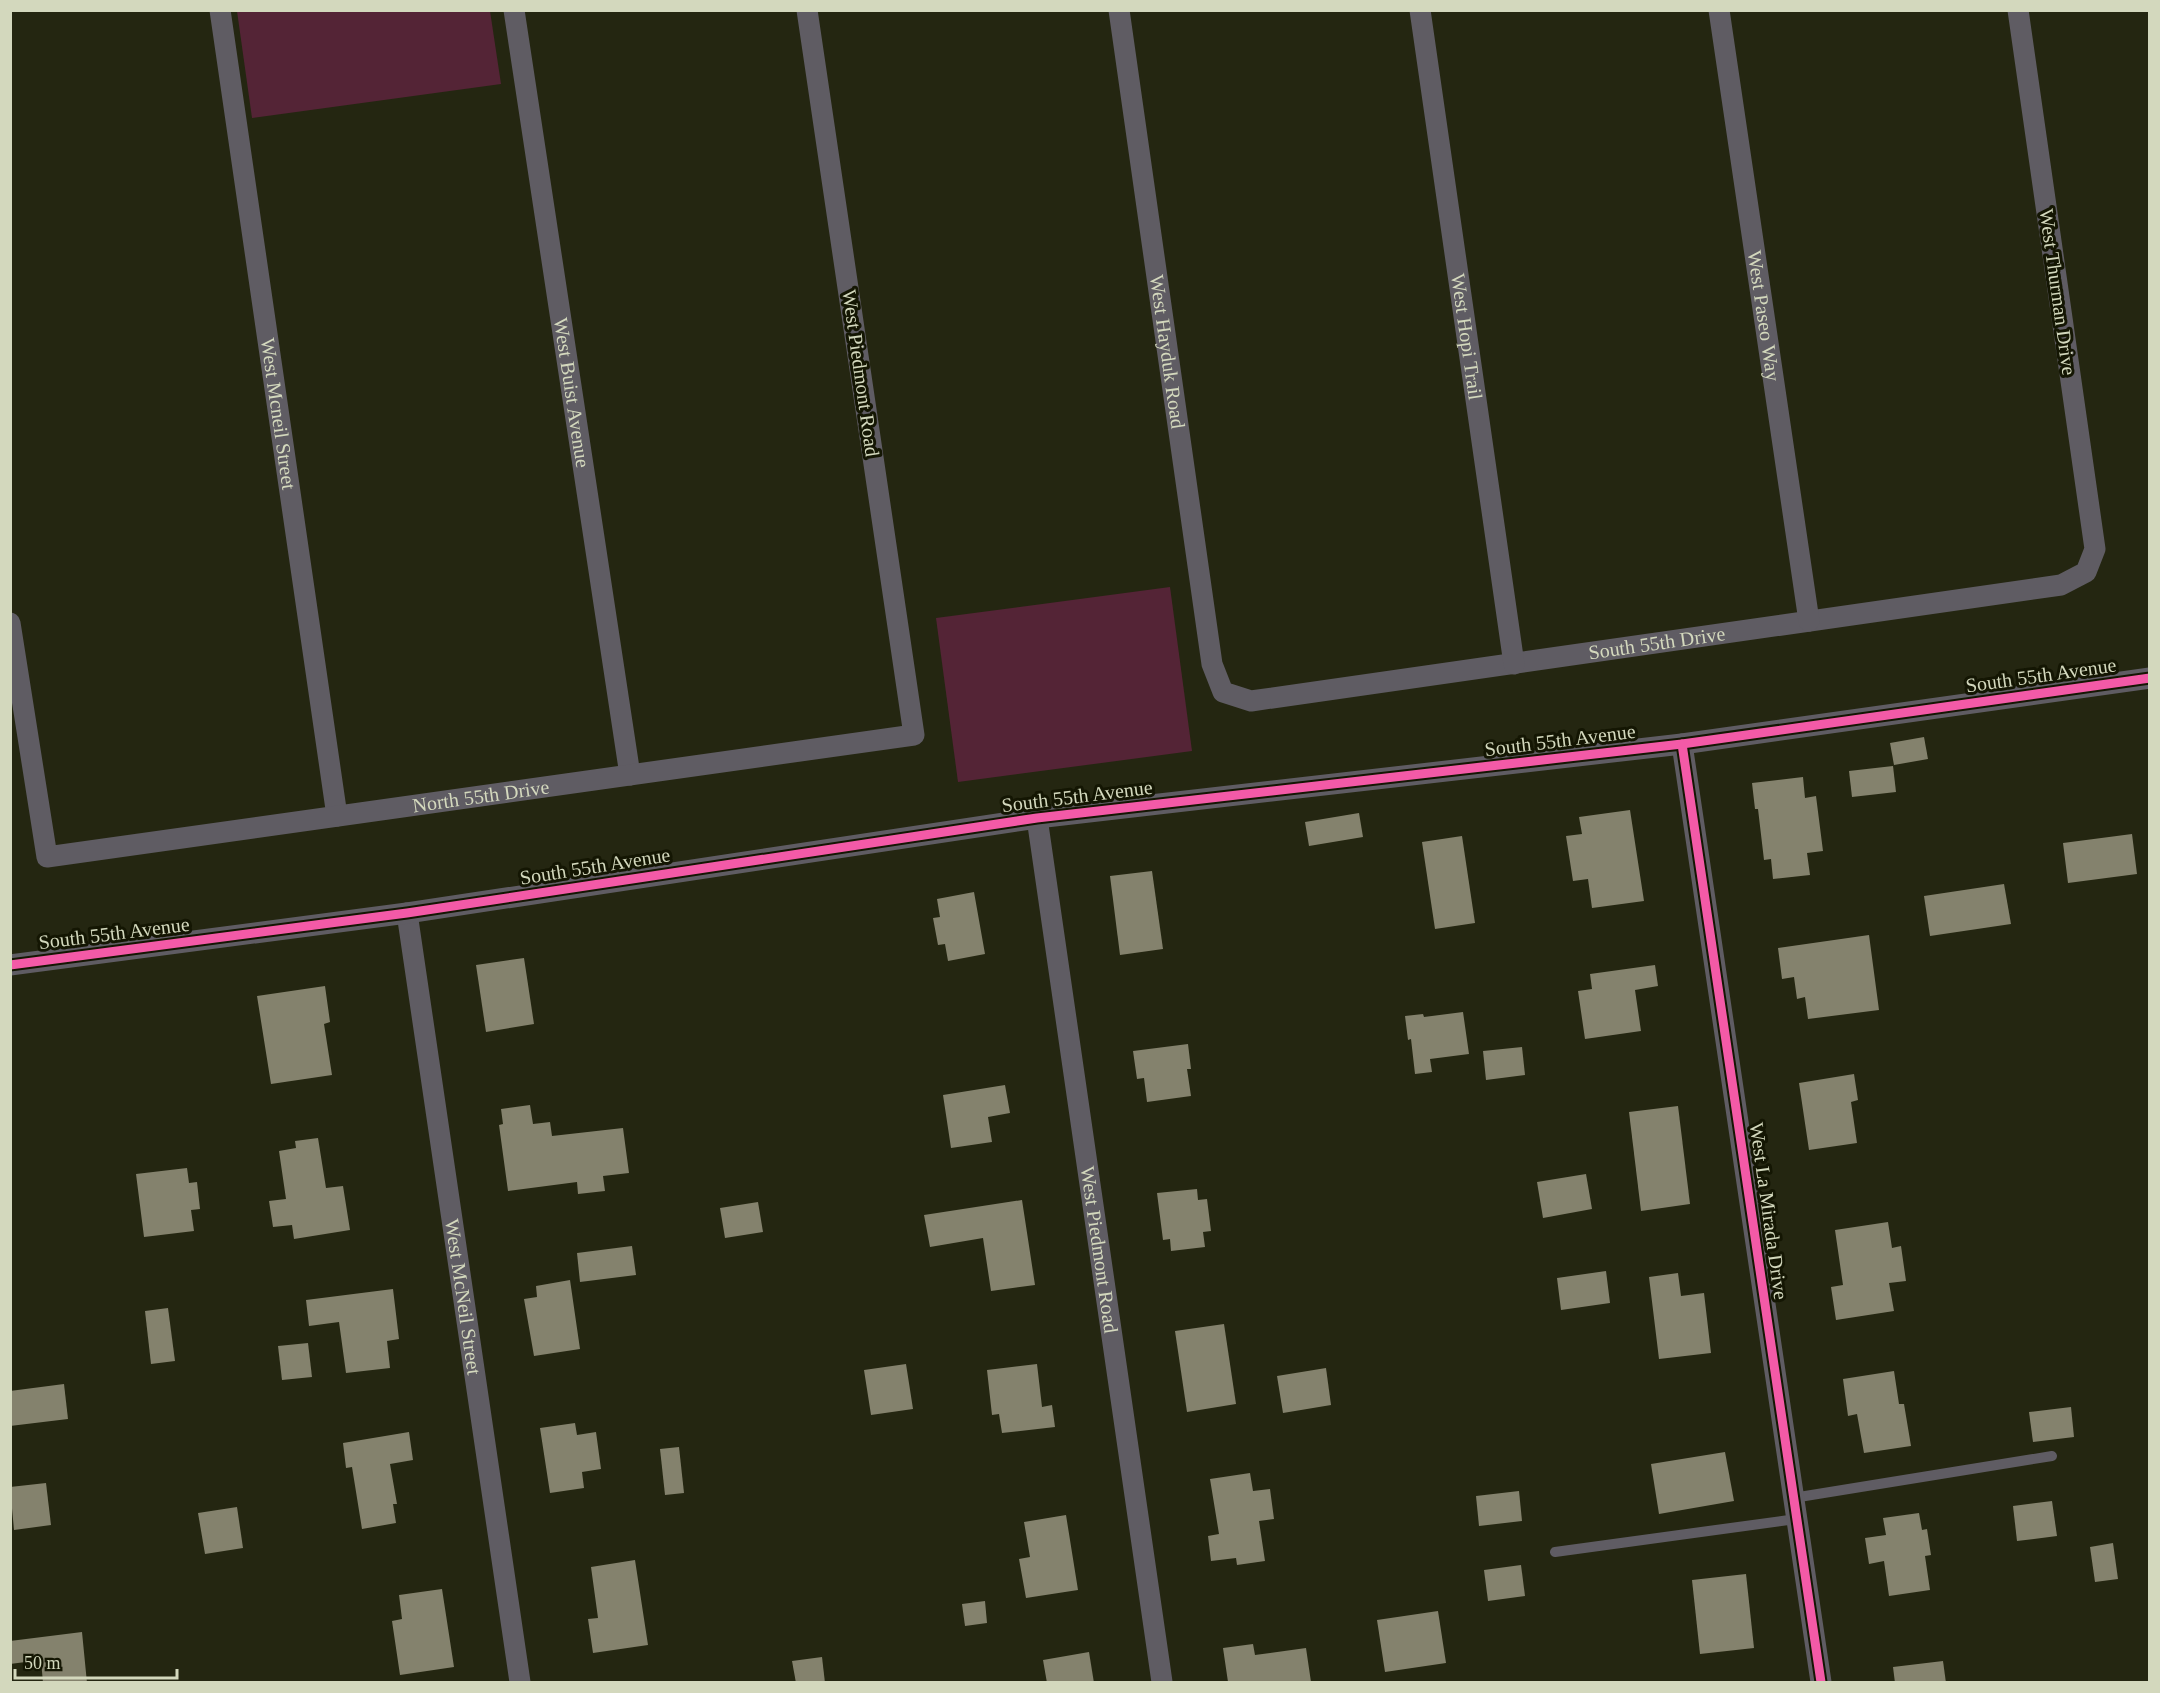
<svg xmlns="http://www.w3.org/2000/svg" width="2160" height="1693" viewBox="0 0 2160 1693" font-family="'Times New Roman',serif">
<rect width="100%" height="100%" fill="#242611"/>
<g fill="#542436">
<path d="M237 11H490L501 84 252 118Z"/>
<path d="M1170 587 1192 751 958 782 936 618Z"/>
</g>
<g fill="#84826d">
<path d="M1924 737 1928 759 1894 765 1890 743Z"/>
<path d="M1893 766 1896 792 1852 797 1849 771Z"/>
<path d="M1803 777 1805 798 1816 796 1823 851 1807 853 1810 875 1773 879 1771 859 1764 860 1758 809H1755L1752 783Z"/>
<path d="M1630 810 1644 901 1592 908 1588 879 1573 881 1566 836 1582 834 1579 817Z"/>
<path d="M1359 813 1363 837 1309 846 1305 822Z"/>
<path d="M2132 834 2137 874 2068 883 2063 843Z"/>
<path d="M1462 836 1475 923 1435 929 1422 842Z"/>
<path d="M1152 871 1163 949 1120 955 1110 876Z"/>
<path d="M2004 884 2011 924 1930 936 1924 896Z"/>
<path d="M974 892 985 954 948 961 945 944 938 945 933 918 940 917 937 899Z"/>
<path d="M1869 935 1879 1010 1808 1019 1805 997 1797 999 1794 977 1782 979 1778 948Z"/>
<path d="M524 958 534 1024 486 1032 476 965Z"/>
<path d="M1655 965 1658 986 1635 990 1641 1031 1585 1039 1578 991 1592 989 1590 974Z"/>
<path d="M325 986 330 1022 324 1024 332 1075 271 1084 257 996Z"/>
<path d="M1463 1012 1469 1054 1430 1059 1432 1072 1415 1074 1411 1039 1408 1040 1405 1016 1423 1014 1424 1017Z"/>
<path d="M1188 1044 1191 1069H1187L1191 1096 1147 1102 1144 1078 1137 1079 1133 1051Z"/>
<path d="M1522 1047 1525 1075 1486 1080 1483 1051Z"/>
<path d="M1854 1074 1858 1100 1851 1102 1857 1143 1809 1150 1799 1083Z"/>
<path d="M1005 1085 1010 1113 988 1117 992 1142 951 1148 943 1095Z"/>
<path d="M530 1105 533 1124 550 1122 552 1136 623 1128 629 1173 603 1176 605 1191 578 1194 577 1182 508 1191 499 1125 503 1124 501 1109Z"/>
<path d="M1678 1106 1690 1204 1641 1211 1629 1112Z"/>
<path d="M318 1138 326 1188 343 1186 350 1230 294 1239 292 1225 273 1227 269 1201 286 1199 279 1151 296 1148 295 1141Z"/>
<path d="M187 1168 189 1183 197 1182 200 1209 191 1210 194 1231 144 1237 136 1174Z"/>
<path d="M1586 1174 1592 1209 1543 1218 1537 1182Z"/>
<path d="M1197 1189 1198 1200 1207 1199 1211 1231 1203 1232 1205 1247 1171 1251 1170 1239 1163 1240 1157 1193Z"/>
<path d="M1022 1200 1035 1285 991 1291 983 1238 930 1247 924 1215Z"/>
<path d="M758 1202 763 1232 725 1238 720 1208Z"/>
<path d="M1888 1222 1892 1248 1901 1246 1906 1281 1889 1283 1894 1311 1836 1320 1831 1287 1843 1285 1835 1230Z"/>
<path d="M632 1246 636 1275 580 1282 577 1253Z"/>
<path d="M1606 1271 1610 1303 1561 1310 1557 1278Z"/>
<path d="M1678 1273 1681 1296 1704 1293 1711 1353 1659 1359 1649 1277Z"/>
<path d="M570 1280 580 1349 534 1356 524 1299 537 1297 536 1286Z"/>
<path d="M393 1289 399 1339 387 1341 390 1368 346 1373 339 1322 309 1326 306 1300Z"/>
<path d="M168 1308 175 1361 151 1364 145 1311Z"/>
<path d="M1224 1324 1236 1404 1187 1412 1175 1331Z"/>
<path d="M308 1343 312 1377 282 1380 278 1346Z"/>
<path d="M906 1364 913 1409 871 1415 864 1370Z"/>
<path d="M1037 1364 1042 1407 1052 1405 1055 1427 1002 1433 999 1414 992 1415 987 1370Z"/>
<path d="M1326 1368 1331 1405 1283 1413 1277 1376Z"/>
<path d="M1894 1371 1899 1404H1904L1911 1446 1864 1453 1857 1414 1848 1416 1843 1379Z"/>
<path d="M64 1384 68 1419 10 1426V1391Z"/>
<path d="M2071 1407 2074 1437 2033 1442 2029 1412Z"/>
<path d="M575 1423 577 1435 596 1432 601 1469 582 1472 584 1488 550 1493 540 1428Z"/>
<path d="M409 1432 413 1460 390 1464 397 1504H393L396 1523 362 1529 352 1467 346 1468 343 1443Z"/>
<path d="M679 1447 684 1493 665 1495 660 1449Z"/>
<path d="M1725 1452 1734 1501 1659 1514 1651 1464Z"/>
<path d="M1250 1473 1253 1491 1270 1489 1274 1519 1259 1521 1265 1561 1237 1565 1236 1558 1211 1561 1208 1536 1219 1534 1210 1479Z"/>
<path d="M46 1483 51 1525 14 1530 10 1487Z"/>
<path d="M1519 1491 1522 1521 1479 1526 1476 1496Z"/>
<path d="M2052 1501 2057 1536 2017 1541 2013 1506Z"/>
<path d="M237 1507 243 1548 205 1554 198 1513Z"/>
<path d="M1919 1513 1922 1530 1927 1529 1931 1555 1925 1556 1930 1590 1889 1596 1884 1561 1869 1564 1865 1538 1886 1535 1883 1518Z"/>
<path d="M1066 1515 1078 1590 1026 1598 1019 1559 1030 1557 1024 1522Z"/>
<path d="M2113 1543 2118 1579 2095 1582 2090 1547Z"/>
<path d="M635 1560 648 1645 593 1653 588 1619 598 1618 591 1567Z"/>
<path d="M1521 1565 1525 1596 1488 1601 1484 1570Z"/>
<path d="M1746 1574 1754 1648 1700 1654 1692 1580Z"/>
<path d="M442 1589 454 1667 400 1675 392 1621 402 1619 399 1595Z"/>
<path d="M985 1601 987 1623 965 1626 962 1604Z"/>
<path d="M1438 1611 1446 1663 1385 1672 1377 1620Z"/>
<path d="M82 1632 87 1683H43L41 1660 10 1664V1641Z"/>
<path d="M1253 1644 1255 1655 1306 1648 1311 1682H1228L1223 1648Z"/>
<path d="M1089 1652 1094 1683H1047L1043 1660Z"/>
<path d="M822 1657 825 1683H796L792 1661Z"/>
<path d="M1943 1661 1946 1683H1895L1893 1667Z"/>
</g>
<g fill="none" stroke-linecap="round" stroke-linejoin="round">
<g stroke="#5f5c63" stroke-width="10">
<path d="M1793 1498 2052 1456"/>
<path d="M1555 1552 1796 1519"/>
</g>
<g stroke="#5f5c63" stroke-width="21">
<path id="s1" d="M220 10 337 816"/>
<path id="s2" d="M514 10 630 775"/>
<path id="s3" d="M1119 10 1212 664 1223 692 1251 701 2061 585 2086 572 2095 549 2018 10"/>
<path id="s4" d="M1420 10 1514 664"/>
<path id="s5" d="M1719 10 1809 621"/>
<path id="s6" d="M10 623 47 857 914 735 807 10"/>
<path d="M1682 744 1821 1682"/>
<path id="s7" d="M1037 818 1162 1682"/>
<path id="s8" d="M407 913 520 1682"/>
<path d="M10 965 407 913 1037 818 1682 744 2150 678"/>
</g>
<g stroke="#141603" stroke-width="13">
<g id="cycleway">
<path d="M1682 744 1821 1682"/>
<path d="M10 965 407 913 1037 818 1682 744 2150 678"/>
</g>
</g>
<use href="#cycleway" stroke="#f35aa7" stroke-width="9"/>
</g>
<g text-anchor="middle" stroke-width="6" stroke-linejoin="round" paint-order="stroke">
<g font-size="20" fill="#d3d8bd" stroke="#141603">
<text transform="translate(2058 292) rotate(82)" y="7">West Thurman Drive</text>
<text dy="7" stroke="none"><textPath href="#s5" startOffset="309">West Paseo Way</textPath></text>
<text dy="7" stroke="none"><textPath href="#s4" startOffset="330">West Hopi Trail</textPath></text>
<text dy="7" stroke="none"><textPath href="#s3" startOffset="345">West Hayduk Road</textPath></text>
<text transform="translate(861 373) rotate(82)" y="7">West Piedmont Road</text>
<text dy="7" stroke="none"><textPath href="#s2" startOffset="387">West Buist Avenue</textPath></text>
<text dy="7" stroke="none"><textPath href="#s1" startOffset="408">West Mcneil Street</textPath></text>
<text dy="7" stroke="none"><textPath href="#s3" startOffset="1130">South 55th Drive</textPath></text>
<text transform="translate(2041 675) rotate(-8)" y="7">South 55th Avenue</text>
<text transform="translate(1560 740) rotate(-7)" y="7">South 55th Avenue</text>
<text dy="7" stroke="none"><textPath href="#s6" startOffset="675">North 55th Drive</textPath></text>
<text transform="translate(1077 796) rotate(-7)" y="7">South 55th Avenue</text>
<text transform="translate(595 866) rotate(-9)" y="7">South 55th Avenue</text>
<text transform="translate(114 933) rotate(-7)" y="7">South 55th Avenue</text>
<text transform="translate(1769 1211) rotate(82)" y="7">West La Mirada Drive</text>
<text dy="7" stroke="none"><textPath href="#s7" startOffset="436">West Piedmont Road</textPath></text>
<text dy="7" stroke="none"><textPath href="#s8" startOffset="388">West McNeil Street</textPath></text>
</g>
</g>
<rect width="2160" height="1693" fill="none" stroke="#d3d8bd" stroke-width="24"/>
<path d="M15 1669v9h162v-9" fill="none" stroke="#d3d8bd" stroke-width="3"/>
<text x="24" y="1669" font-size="18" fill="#d3d8bd" stroke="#141603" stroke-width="4.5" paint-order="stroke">50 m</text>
</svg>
